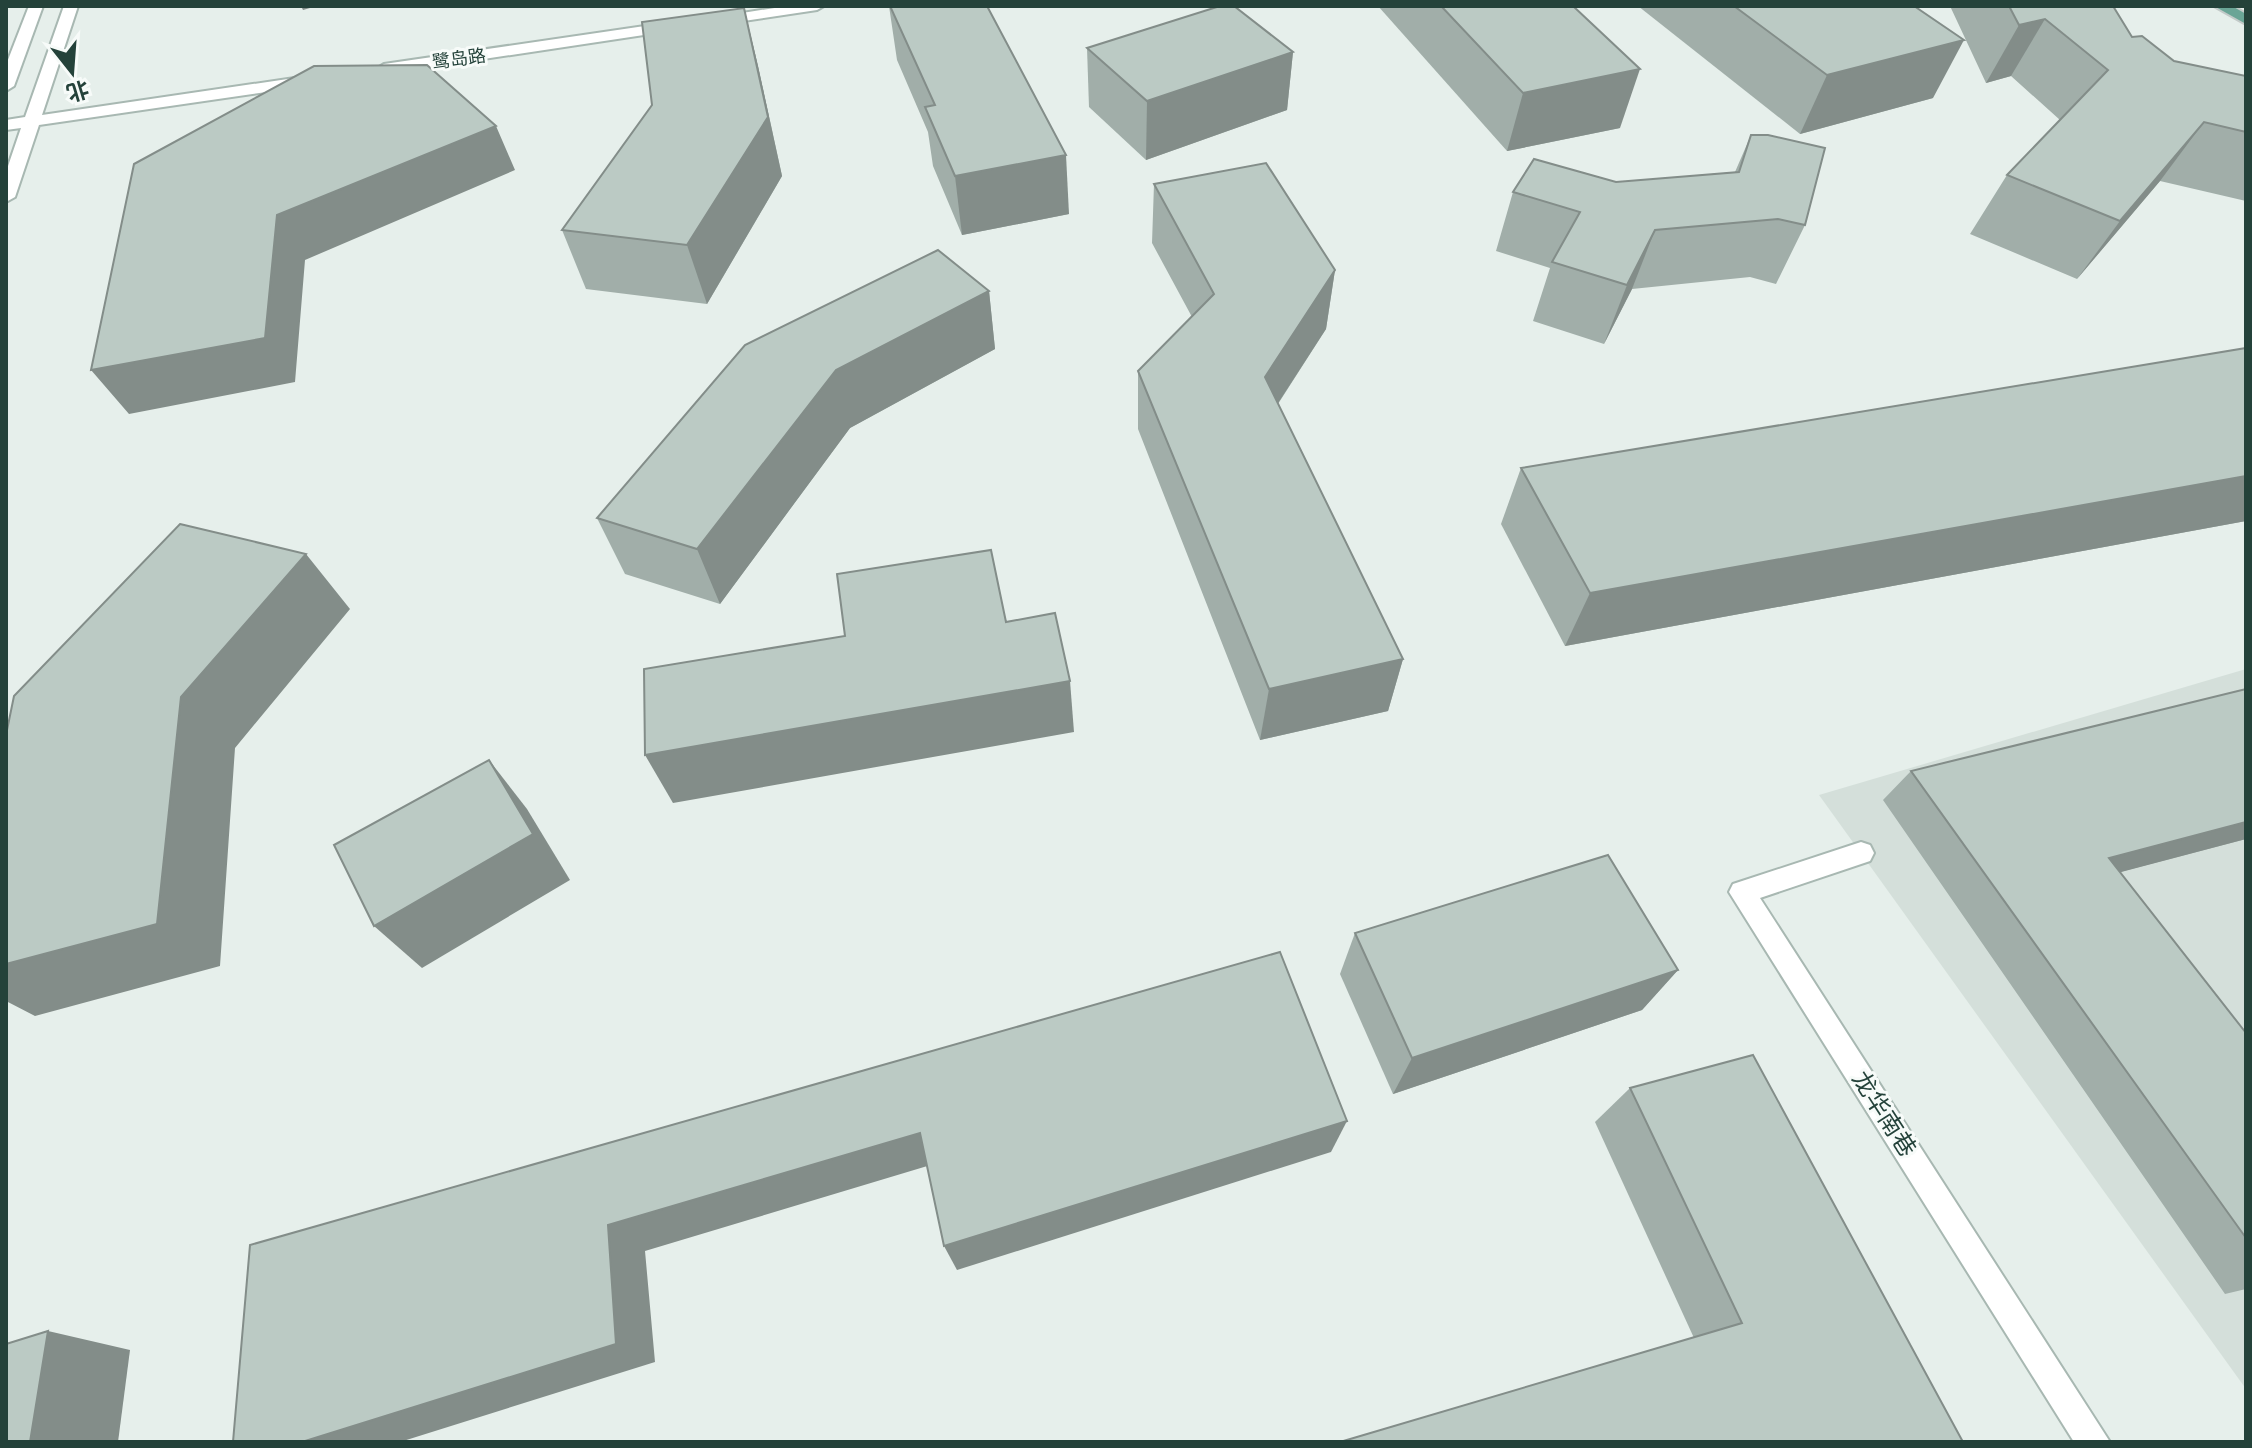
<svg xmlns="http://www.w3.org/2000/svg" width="2252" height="1448" viewBox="0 0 2252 1448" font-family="Poppins,'Noto Sans SC',sans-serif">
<rect width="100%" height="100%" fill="#e6efeb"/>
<path fill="#d4dfda" d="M2246 669V1389L1819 795Z"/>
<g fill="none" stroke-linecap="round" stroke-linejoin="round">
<g stroke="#a8b8b2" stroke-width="4">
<path id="minor" d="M1861 842 1870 845 1874 853 1870 861 1760 898 2110 1442H2074L1729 892 1733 884Z"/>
</g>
<g stroke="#a8b8b2" stroke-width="4">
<g id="tertiary">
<path d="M29 6H43L14 86 6 91V65Z"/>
<path d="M64 6H78L42 115 308 76 316 81 308 86 39 125 15 197 6 202V172L21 128 6 130V120L25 117Z"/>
<path d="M787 6H824L817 10 717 25 710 21 717 17Z"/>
<path d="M672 22 680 27 677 30 384 74 376 69 384 64Z"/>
</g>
</g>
<g stroke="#c2cac8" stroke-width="4">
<path id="primary" d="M2214 6H2232L2246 14V24Z"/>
</g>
<use href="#minor" fill="#fff" fill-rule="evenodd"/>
<use href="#tertiary" fill="#fff" fill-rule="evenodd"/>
<use href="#primary" fill="#6aa596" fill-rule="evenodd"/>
</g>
<g fill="#a1aea9">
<path d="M889 6H987L1069 214 962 235 933 166 928 132 897 60Z"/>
<path d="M1378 6H1573L1620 128 1507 151Z"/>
<path d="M1638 6H1914L1933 98 1800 134Z"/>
<path d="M1950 6H2113L2132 37 2174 61 2246 76V201L2160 181 2077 279 1970 234 2007 175 2060 120 2011 76 1986 83Z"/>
<path d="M744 8 758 66 782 176 707 304 586 289 562 230Z"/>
<path d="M1087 48 1293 52 1287 110 1146 160 1089 107Z"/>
<path d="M1751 135 1805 225 1776 284 1750 277 1632 289 1604 344 1533 321 1550 268 1496 251 1513 192 1616 182 1735 172Z"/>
<path d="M1154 184 1335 270 1326 329 1278 404 1403 659 1388 711 1260 740 1138 429V371L1192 317 1152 243Z"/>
<path d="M989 291 995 349 850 428 720 604 625 574 597 518Z"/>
<path d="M2246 348V521L1565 646 1501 524 1521 468Z"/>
<path d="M1911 771 2246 839 2120 872 2246 1033V1289L2225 1294 1883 800Z"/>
<path d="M1355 933 1678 970 1642 1010 1393 1094 1340 974Z"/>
<path d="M1630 1088 1963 1442 1694 1338 1595 1122Z"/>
</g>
<g fill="#838d89">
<path d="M301 6H317L303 10Z"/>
<path d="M744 8 758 66 782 176 707 304 687 245Z"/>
<path d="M2045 19 2011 76 1986 83 2019 25Z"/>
<path d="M1964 40 1933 98 1800 134 1827 75Z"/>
<path d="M1293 52 1287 110 1146 160 1147 101Z"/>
<path d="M1640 69 1620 128 1507 151 1523 93Z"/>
<path d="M2204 122 2160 181 2077 279 2120 221Z"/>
<path d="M496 126 515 170 305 260 295 382 129 414 91 370 277 215Z"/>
<path d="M1066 155 1069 214 962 235 955 176Z"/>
<path d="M1655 230 1632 289 1604 344 1627 285Z"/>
<path d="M1335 270 1326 329 1258 434 1265 377Z"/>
<path d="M989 291 995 349 850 428 720 604 697 549 836 370Z"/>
<path d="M2246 476V521L1565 646 1590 593Z"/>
<path d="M306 554 350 609 235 748 220 966 35 1016 6 1001V964L181 697Z"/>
<path d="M1403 659 1388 711 1260 740 1269 689Z"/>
<path d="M1070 681 1074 732 673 803 645 755Z"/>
<path d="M489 760 527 809 570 880 422 968 374 926Z"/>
<path d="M2246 822V839L2072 885 2109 858Z"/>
<path d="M1678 970 1642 1010 1393 1094 1412 1058Z"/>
<path d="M1347 1121 1331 1152 957 1270 944 1246Z"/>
<path d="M920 1133 934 1164 645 1251 655 1362 400 1442H302L608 1225Z"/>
<path d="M48 1331 130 1350 118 1442H30Z"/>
</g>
<g fill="#bbcac4" stroke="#838d89" stroke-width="2">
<path d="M890 6H987L1066 155 955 176 925 107 935 105Z"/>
<path d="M1220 6H1234L1293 52 1147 101 1087 48Z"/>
<path d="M1441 6H1573L1640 69 1523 93Z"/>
<path d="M1734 6H1914L1964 40 1827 75Z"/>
<path d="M2009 6H2113L2132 37 2142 36 2174 61 2246 76V132L2204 122 2120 221 2007 175 2108 70 2045 19 2019 25Z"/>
<path d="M744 8 768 117 687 245 562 230 652 105 642 22Z"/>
<path d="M427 65 496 126 277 215 265 338 91 370 134 164 314 66Z"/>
<path d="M1751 135H1768L1825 148 1805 225 1778 219 1655 230 1627 285 1552 262 1580 212 1513 192 1534 159 1616 182 1739 172Z"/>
<path d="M1266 163 1335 270 1265 377 1403 659 1269 689 1138 371 1214 294 1154 184Z"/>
<path d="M938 250 989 291 836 370 697 549 597 518 745 345Z"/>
<path d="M2246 348V476L1590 593 1521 468Z"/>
<path d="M180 524 306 554 181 697 157 924 6 964V735L14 696Z"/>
<path d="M991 550 1006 622 1055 613 1070 681 645 755 644 669 845 636 837 574Z"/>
<path d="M2246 689V822L2109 858 2246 1033V1238L1911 771Z"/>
<path d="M489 760 533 834 374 926 334 845Z"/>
<path d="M1608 855 1678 970 1412 1058 1355 933Z"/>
<path d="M1280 952 1347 1121 944 1246 920 1133 608 1225 616 1344 302 1442H233L250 1245Z"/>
<path d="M1753 1055 1963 1442H1340L1742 1323 1630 1088Z"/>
<path d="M48 1331 30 1442H6V1344Z"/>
</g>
<g text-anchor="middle" stroke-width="6" stroke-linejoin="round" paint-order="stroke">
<g font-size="18" fill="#24423a" stroke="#f7fbf9">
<text transform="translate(459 59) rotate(-8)" y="6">鹭岛路</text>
</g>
<g font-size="24" fill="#24423a" stroke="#f7fbf9">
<text transform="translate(1884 1114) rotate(57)" y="8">龙华南巷</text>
</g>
</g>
<rect width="2252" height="1448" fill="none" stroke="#24423a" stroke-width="16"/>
<g transform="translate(72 72) rotate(163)" stroke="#f7fbf9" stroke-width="6" paint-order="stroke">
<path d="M0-6L14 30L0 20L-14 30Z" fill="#24423a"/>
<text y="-12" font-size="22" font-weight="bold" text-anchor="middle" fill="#24423a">北</text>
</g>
</svg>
